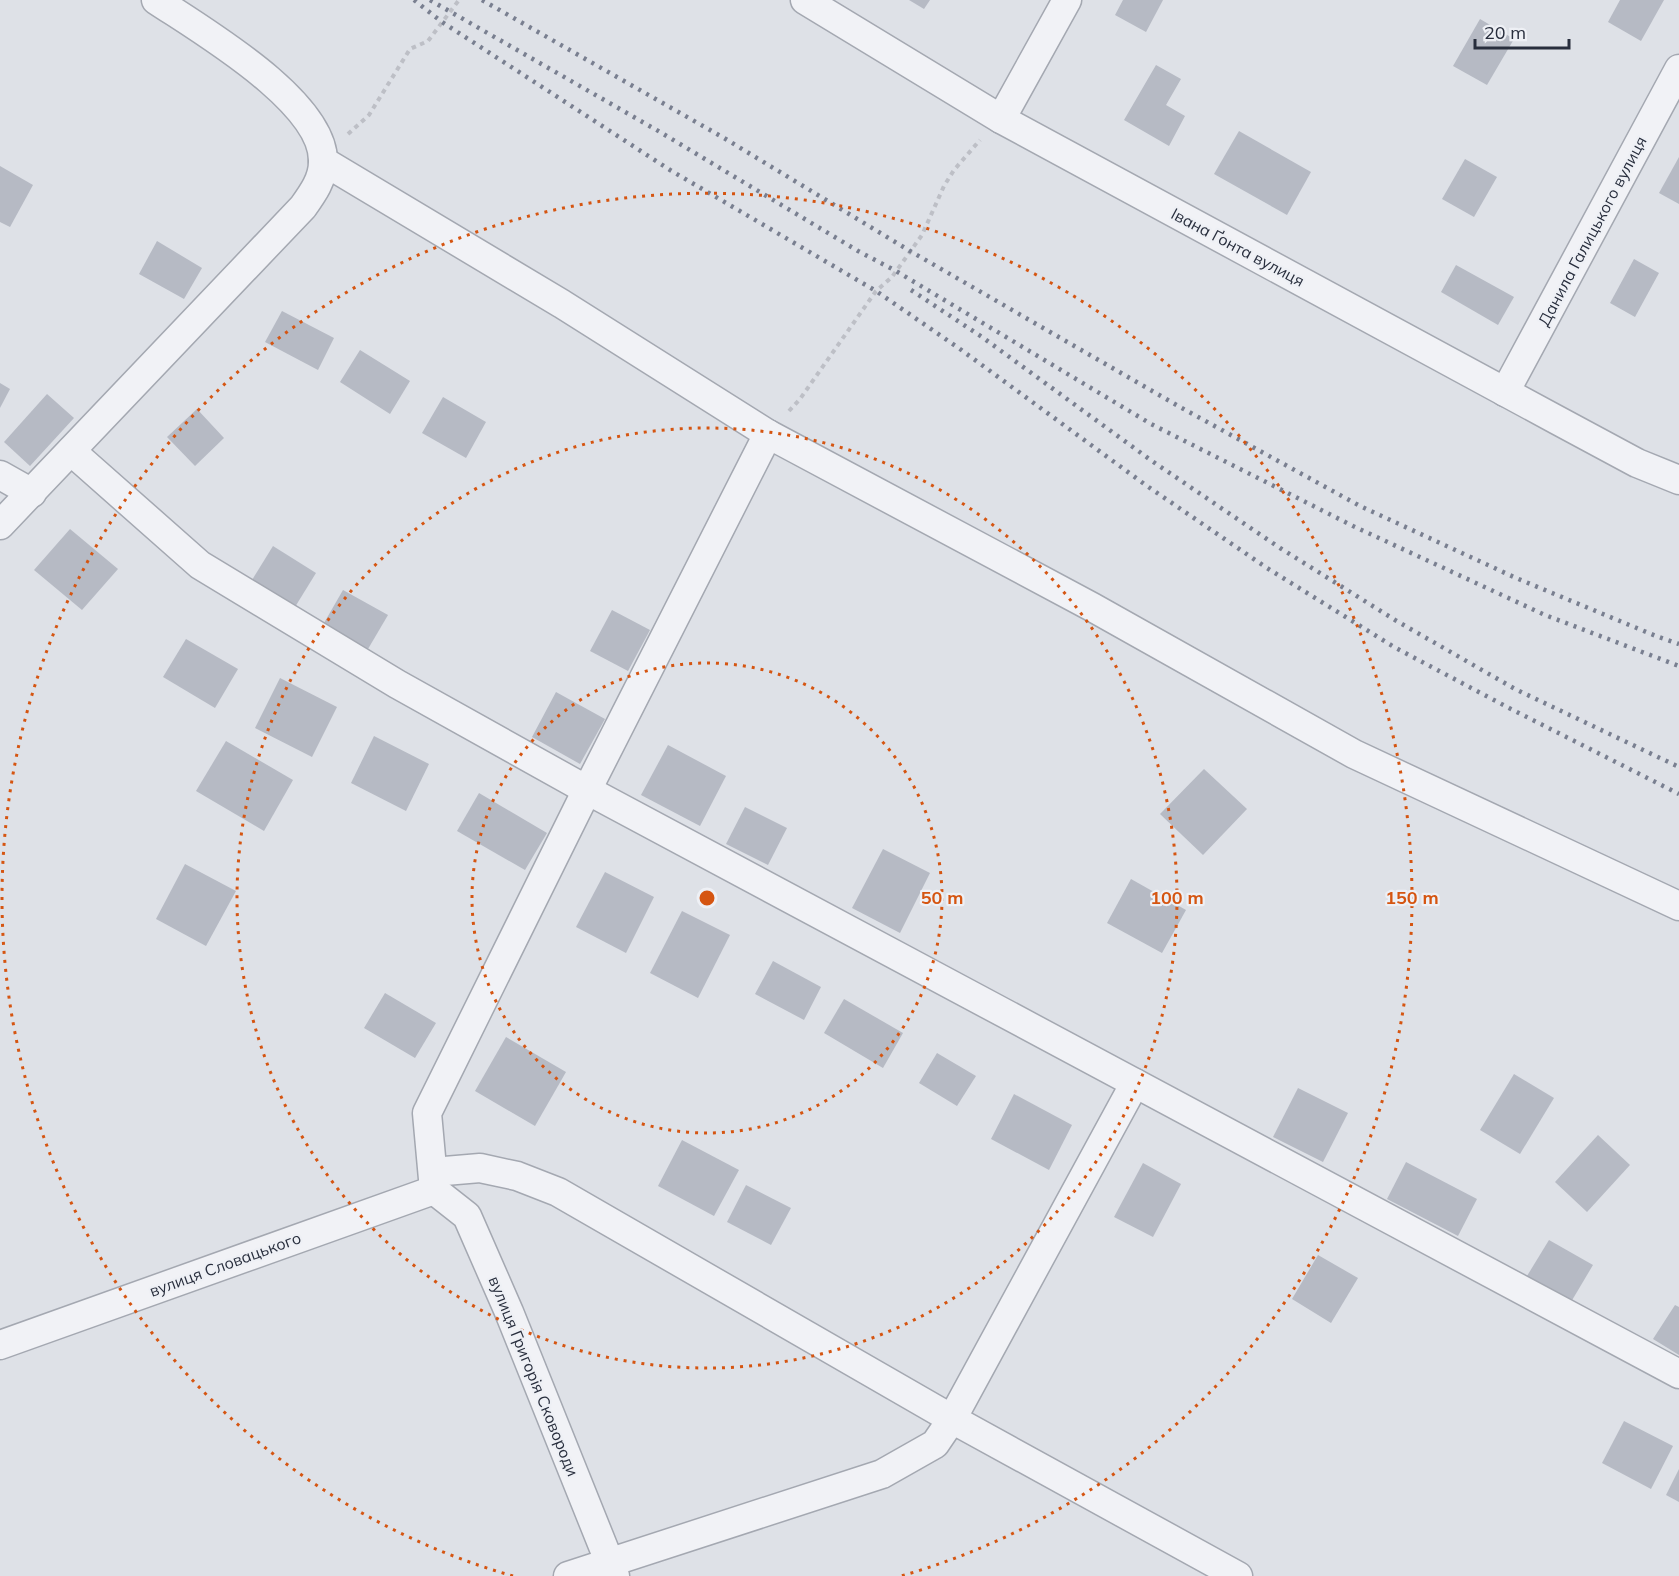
<svg xmlns="http://www.w3.org/2000/svg" width="1679" height="1576" viewBox="0 0 1679 1576" font-family="Mulish,sans-serif">
<rect width="100%" height="100%" fill="#dee1e7"/>
<g fill="#b6bac4">
<path d="M909 0H930L924 9Z"/>
<path d="M1123 0H1163L1146 32 1115 15Z"/>
<path d="M1620 0H1664L1641 41 1608 22Z"/>
<path d="M1480 19 1514 39 1487 85 1453 66Z"/>
<path d="M1156 65 1181 79 1166 105 1185 116 1169 146 1124 120Z"/>
<path d="M1239 131 1311 172 1287 215 1214 174Z"/>
<path d="M1679 157V204L1659 193Z"/>
<path d="M1465 159 1497 177 1474 217 1442 199Z"/>
<path d="M0 166 33 185 10 227 0 222Z"/>
<path d="M157 241 202 268 184 299 139 274Z"/>
<path d="M1634 259 1659 273 1635 317 1610 303Z"/>
<path d="M1456 265 1514 297 1498 325 1441 292Z"/>
<path d="M282 311 334 338 318 370 265 342Z"/>
<path d="M360 350 410 381 390 414 340 382Z"/>
<path d="M0 383 10 389 0 408Z"/>
<path d="M47 394 74 418 30 466 4 442Z"/>
<path d="M443 397 486 422 466 458 422 433Z"/>
<path d="M197 409 224 438 195 466 167 437Z"/>
<path d="M70 529 118 569 82 610 34 570Z"/>
<path d="M273 546 316 573 295 607 252 580Z"/>
<path d="M343 590 388 615 368 649 324 623Z"/>
<path d="M612 610 650 630 628 671 590 651Z"/>
<path d="M186 639 238 669 215 708 163 677Z"/>
<path d="M280 678 337 707 312 757 255 728Z"/>
<path d="M556 692 605 719 580 764 532 737Z"/>
<path d="M374 736 429 764 406 811 351 783Z"/>
<path d="M226 741 293 780 264 831 196 791Z"/>
<path d="M668 745 726 776 700 826 641 795Z"/>
<path d="M1204 769 1247 809 1203 855 1160 814Z"/>
<path d="M479 793 547 833 525 870 457 831Z"/>
<path d="M745 807 787 828 768 865 726 844Z"/>
<path d="M883 849 930 873 900 933 852 908Z"/>
<path d="M185 864 236 891 206 946 156 919Z"/>
<path d="M605 872 654 897 626 953 576 927Z"/>
<path d="M1131 879 1186 910 1162 953 1107 923Z"/>
<path d="M682 911 730 935 698 998 650 973Z"/>
<path d="M773 961 821 987 804 1020 755 994Z"/>
<path d="M385 993 436 1023 415 1058 364 1028Z"/>
<path d="M844 999 903 1033 883 1068 824 1033Z"/>
<path d="M506 1037 566 1072 535 1126 475 1091Z"/>
<path d="M937 1053 976 1076 957 1106 919 1083Z"/>
<path d="M1514 1074 1554 1098 1520 1154 1480 1130Z"/>
<path d="M1298 1088 1348 1113 1323 1162 1273 1137Z"/>
<path d="M1014 1094 1072 1125 1049 1170 991 1139Z"/>
<path d="M1598 1135 1630 1165 1587 1212 1555 1182Z"/>
<path d="M682 1140 739 1170 714 1216 658 1186Z"/>
<path d="M1406 1162 1477 1199 1458 1236 1387 1199Z"/>
<path d="M1143 1163 1181 1184 1153 1237 1114 1217Z"/>
<path d="M746 1185 791 1208 771 1245 727 1222Z"/>
<path d="M1549 1240 1593 1265 1571 1302 1527 1276Z"/>
<path d="M1318 1255 1358 1278 1331 1323 1292 1299Z"/>
<path d="M1675 1305 1679 1307V1355L1653 1339Z"/>
<path d="M1624 1421 1673 1446 1651 1489 1602 1463Z"/>
<path d="M1679 1469V1502L1666 1495Z"/>
</g>
<g fill="none" stroke-linecap="round" stroke-linejoin="round">
<g stroke="#a4a8b1" stroke-width="31">
<g id="minor">
<path d="M805 0 1001 119 1557 420 1637 463 1679 480"/>
<path d="M1001 119 1067 0"/>
<path d="M323 161 562 304 768 434 1092 607 1354 754 1679 906"/>
<path d="M1505 392 1679 69"/>
<path d="M71 451 200 565 397 684 587 790 1679 1374"/>
<path d="M0 475 32 493"/>
<path d="M0 525 303 207C313 193 323 179 323 162 325 102 201 30 156 0"/>
<path d="M433 1172 480 1168 517 1176 558 1192 952 1419 1238 1576"/>
<path d="M434 1190 467 1216 509 1312 615 1576"/>
<path d="M0 1345 434 1190 427 1113 587 790 768 434"/>
<path d="M568 1576 882 1474 935 1444 952 1419 1135 1083"/>
</g>
</g>
<g stroke="#bdbfc6" stroke-width="4" stroke-dasharray="4.5 4.5" stroke-linecap="butt">
<path d="M348 134 369 115 410 49 428 41 459 0"/>
<path d="M789 411 800 399 876 291 892 277 922 235 944 186 954 170 980 140"/>
</g>
<use href="#minor" stroke="#f1f2f6" stroke-width="28"/>
<g stroke="#797f90" stroke-width="4.5" stroke-dasharray="3 6" stroke-linecap="butt">
<path d="M414 0 442 22 670 170 876 291 960 349 1147 486 1267 568 1394 647 1509 708 1679 794"/>
<path d="M430 0 660 132 858 251 896 271 1151 424 1353 526 1545 615 1679 666"/>
<path d="M482 0 724 138 910 251 1180 407 1360 506 1516 578 1656 636 1679 644"/>
<path d="M911 290 982 337 1152 461 1280 548 1395 620 1515 689 1679 767"/>
</g>
</g>
<g fill="none" stroke="#d55511" stroke-width="3" stroke-dasharray="3 6">
<circle cx="707" cy="898" r="235"/>
<circle cx="707" cy="898" r="470"/>
<path d="M513 1576A705 705 0 1 1 901 1576"/>
</g>
<g text-anchor="middle" stroke-width="4.5" stroke-linejoin="round" paint-order="stroke">
<g font-size="16" fill="#282e3d" stroke="#eef0f5">
<text transform="translate(1592 231) rotate(-62)" y="6">Данила Галицького вулиця</text>
<text transform="translate(1238 247) rotate(28)" y="6">Івана Ґонта вулиця</text>
<text transform="translate(225 1264) rotate(-20)" y="6">вулиця Словацького</text>
<text transform="translate(534 1376) rotate(68)" y="6">вулиця Григорія Сковороди</text>
</g>
</g>
<circle cx="707" cy="898" r="9" fill="#d55511" stroke="#eef0f5" stroke-width="3"/>
<g font-size="18" text-anchor="middle" font-weight="bold" fill="#d55511" stroke="#eef0f5" stroke-width="4.5" stroke-linejoin="round" paint-order="stroke">
<text x="942" y="904">50 m</text>
<text x="1177" y="904">100 m</text>
<text x="1412" y="904">150 m</text>
</g>
<path d="M1475 39v9h94v-9" fill="none" stroke="#282e3d" stroke-width="3"/>
<text x="1484" y="39" font-size="18" fill="#282e3d" stroke="#eef0f5" stroke-width="4.5" paint-order="stroke">20 m</text>
</svg>
